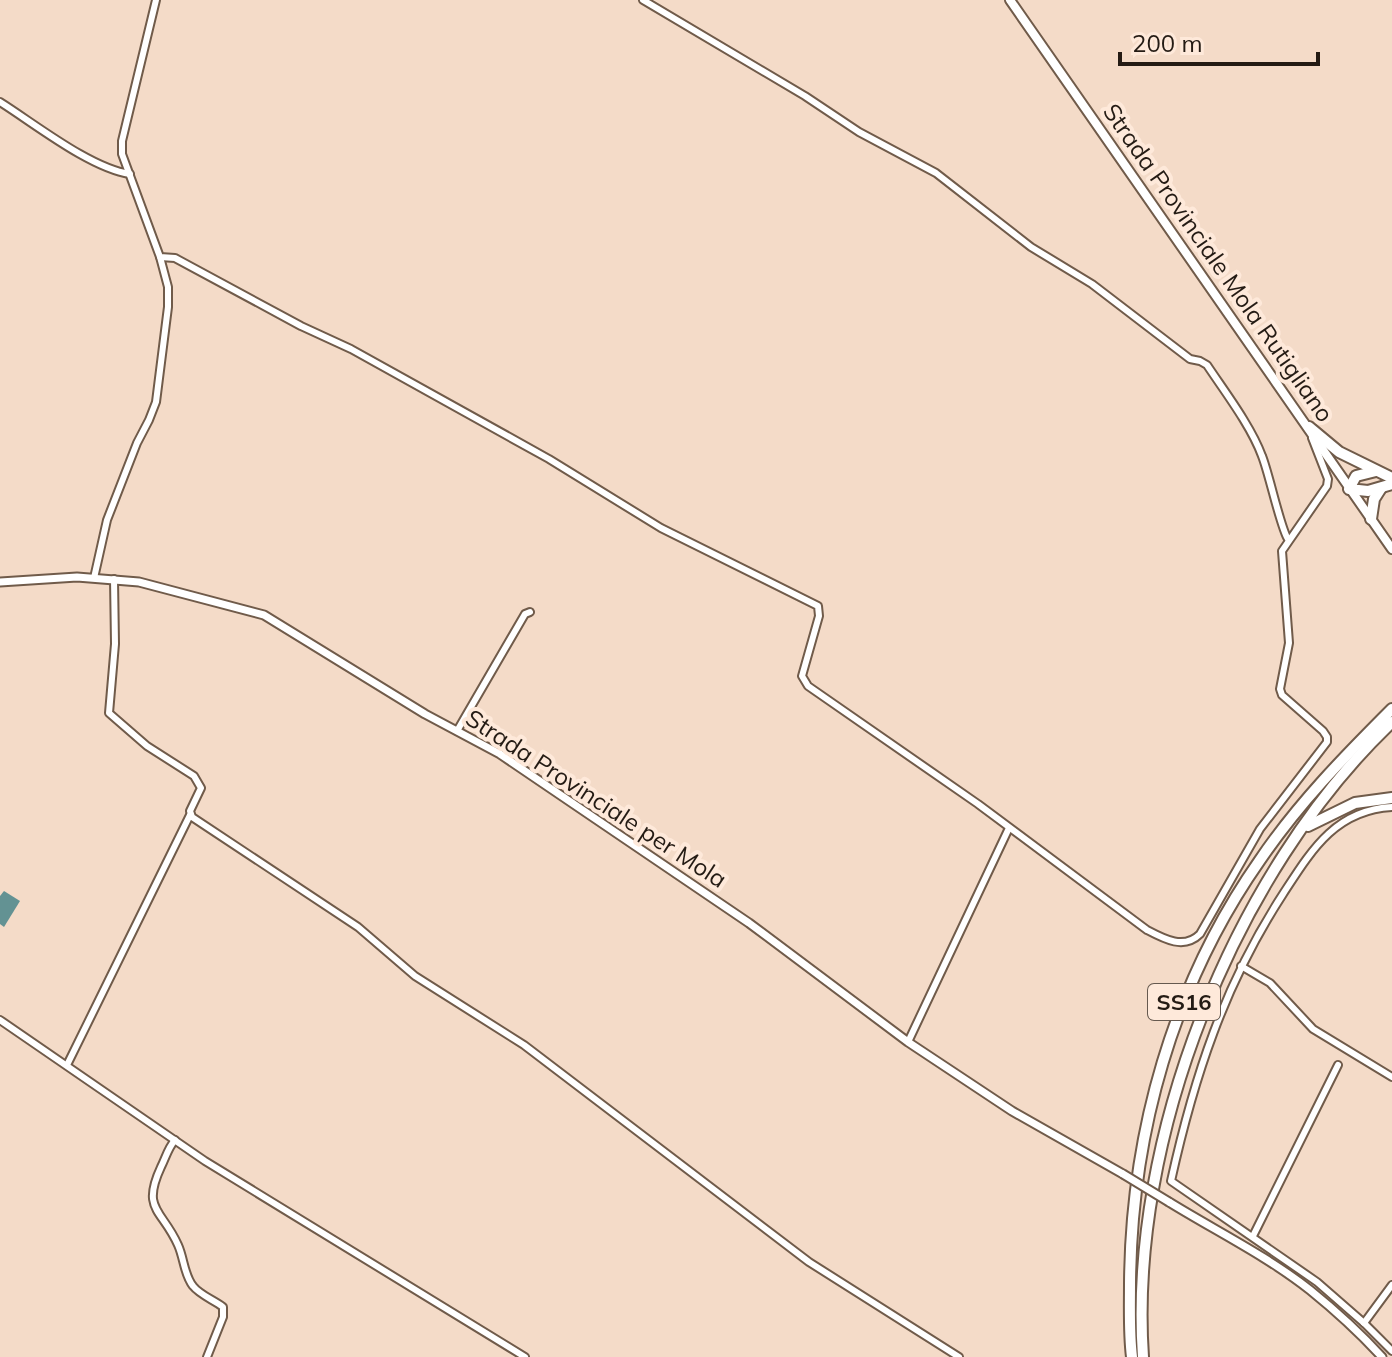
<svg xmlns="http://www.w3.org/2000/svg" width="1392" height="1357" viewBox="0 0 1392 1357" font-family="Mulish,sans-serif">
<rect width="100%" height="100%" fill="#f4dbc8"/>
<path fill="#639293" d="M4 891 20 901 4 927 0 924V896Z"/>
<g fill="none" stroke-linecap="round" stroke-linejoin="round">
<g stroke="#705b4a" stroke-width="10">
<g id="minor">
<path d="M156 0 122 141V154L160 257 175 258 301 326 351 349 549 459 661 528 818 606 819 616 802 676 808 686 978 804 1147 930C1164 939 1184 950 1200 934L1260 829 1327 742V737L1323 731 1282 695 1280 689 1289 643 1282 551 1327 486 1328 479 1312 438"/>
<path d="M643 0 805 96 859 132 936 173 1031 247 1092 284 1190 359 1200 361 1207 365C1225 392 1251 426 1262 456 1269 473 1281 530 1288 539"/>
<path d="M0 102C35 124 90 168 130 174"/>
<path d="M94 578 107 520 137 443 149 420 156 402 168 307V287L160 257"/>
<path d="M114 579 115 644 109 713 147 746 194 776 201 788 190 811 192 817 358 927 415 976 524 1045 809 1262 959 1357"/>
<path d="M457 731 525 614 530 612"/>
<path d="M1392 807C1335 810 1311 851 1283 894 1224 985 1194 1077 1171 1181L1317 1282 1364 1323 1392 1351"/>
<path d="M1241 966 1270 983 1313 1029 1392 1077"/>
<path d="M0 1020 205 1161 525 1357"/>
<path d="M908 1042 1009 828"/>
<path d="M67 1065 190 815"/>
<path d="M175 1140C168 1148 166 1157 161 1167 141 1210 162 1209 178 1245 184 1258 184 1275 193 1286 200 1295 214 1300 223 1307V1317L207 1357"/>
<path d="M1253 1236 1338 1065"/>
<path d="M1364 1323 1392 1285"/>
</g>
</g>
<g stroke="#705b4a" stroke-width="11">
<g id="tertiary">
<path d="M0 582 77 577 139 582 264 615 425 714 500 754 749 923 908 1042 1012 1111 1123 1174"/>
<path d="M1169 1202C1216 1231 1267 1256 1310 1290 1336 1311 1360 1333 1382 1357"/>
</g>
</g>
<g stroke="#705b4a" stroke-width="12">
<path id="secondary" d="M1010 0 1392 549"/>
</g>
<g stroke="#705b4a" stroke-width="14">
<g id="trunk">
<path d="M1309 427 1339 452 1392 478"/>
<path d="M1376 471 1356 476 1349 489 1368 491 1392 484"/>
<path d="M1371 519 1374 499 1381 488"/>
<path d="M1308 826 1355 803 1392 798"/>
<path d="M1132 1357C1129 1333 1130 1308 1130 1284 1131 1134 1173 984 1260 860 1298 804 1344 757 1392 709"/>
<path d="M1143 1357C1128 1139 1234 872 1392 722"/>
</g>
</g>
<use href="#minor" stroke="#fff" stroke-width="6"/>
<use href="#tertiary" stroke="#fff" stroke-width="7"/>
<use href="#secondary" stroke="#fff" stroke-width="8"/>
<use href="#trunk" stroke="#fff" stroke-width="10"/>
<g stroke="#705b4a" stroke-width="11" stroke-linecap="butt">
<path id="tertiary-bridge" d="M1123 1174 1169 1202"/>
</g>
<use href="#tertiary-bridge" stroke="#fff" stroke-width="7"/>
</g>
<g text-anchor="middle" stroke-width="8" stroke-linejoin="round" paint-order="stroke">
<rect fill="#fee9da" stroke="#65594f" stroke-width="2" x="1148" y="984" width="72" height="36" rx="6"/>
<g font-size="22" font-weight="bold" fill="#241b14">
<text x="1184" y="1010">SS16</text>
</g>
<g font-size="24" fill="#241b14" stroke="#fee9da">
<text transform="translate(1218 263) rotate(55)" y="8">Strada Provinciale Mola Rutigliano</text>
<text transform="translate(596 799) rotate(33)" y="8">Strada Provinciale per Mola</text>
</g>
</g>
<path d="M1120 52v12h198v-12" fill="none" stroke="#241b14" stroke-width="4"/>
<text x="1132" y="52" font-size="24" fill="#241b14" stroke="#fee9da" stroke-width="6" paint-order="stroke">200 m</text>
</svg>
